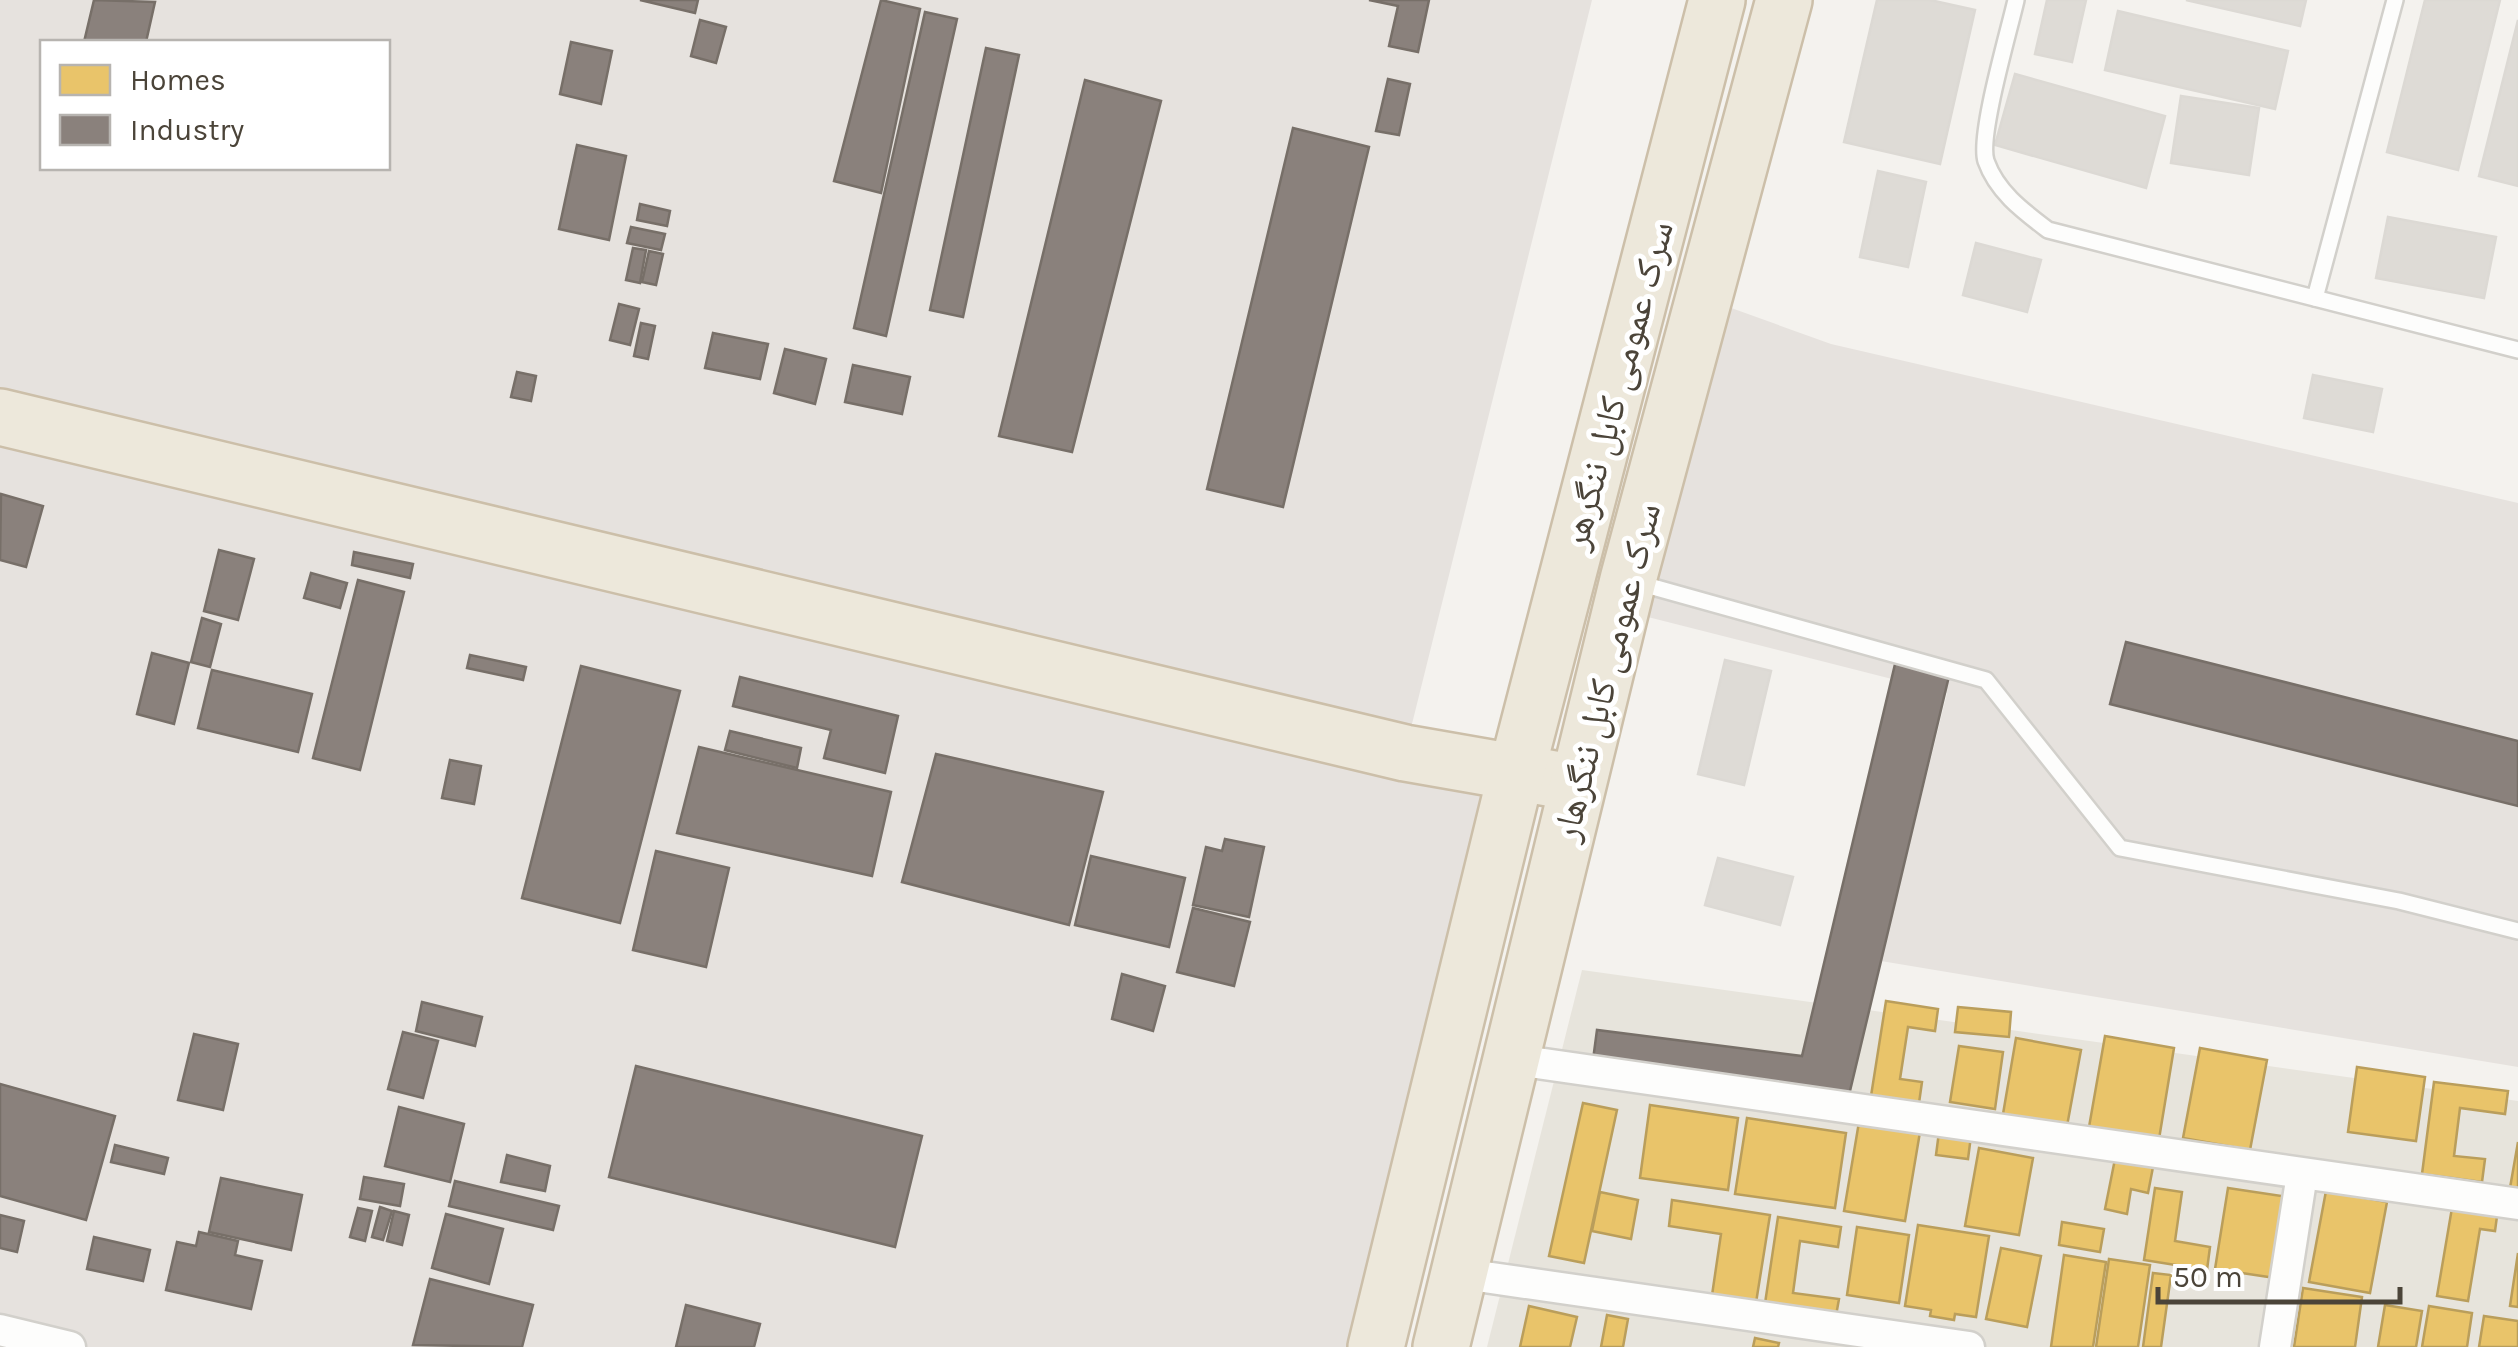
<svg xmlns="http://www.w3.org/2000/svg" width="2518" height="1347" viewBox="0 0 2518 1347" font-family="Karla,'Noto Naskh Arabic',sans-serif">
<rect width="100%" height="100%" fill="#f4f2ee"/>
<path fill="#e7e4dc" d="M1582 970 2518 1101V1347H1487Z"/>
<g fill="#e6e2de" fill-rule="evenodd">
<path d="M0 0H1592L1405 752 1517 770 1376 1347H0ZM42 42H388V168H42Z"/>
<path d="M1709 300 1831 344 2518 503V1067L1881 961 1947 693 1640 615Z"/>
</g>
<g fill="#e9c46a" stroke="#ba9e5b" stroke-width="2.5">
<path d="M1886 1001 1938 1009 1935 1031 1908 1027 1900 1079 1922 1082 1919 1103 1871 1096Z"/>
<path d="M1958 1007 2011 1012 2009 1037 1955 1032Z"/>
<path d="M2105 1036 2174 1048 2159 1139 2089 1127Z"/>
<path d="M2016 1038 2081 1050 2067 1126 2003 1114Z"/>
<path d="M1959 1046 2003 1052 1995 1109 1950 1102Z"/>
<path d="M2200 1048 2267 1060 2250 1150 2183 1138Z"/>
<path d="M2357 1067 2425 1077 2416 1141 2348 1132Z"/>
<path d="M2434 1082 2508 1091 2505 1114 2460 1108 2454 1156 2485 1159 2482 1182 2422 1174Z"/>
<path d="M1583 1103 1617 1110 1584 1263 1549 1256Z"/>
<path d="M1650 1105 1738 1118 1728 1190 1640 1178Z"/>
<path d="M1747 1118 1846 1133 1835 1208 1735 1194Z"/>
<path d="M1859 1122 1920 1132 1905 1221 1844 1211Z"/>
<path d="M1939 1132 1971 1136 1968 1159 1936 1155Z"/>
<path d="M2518 1142V1189L2510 1188Z"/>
<path d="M1979 1148 2033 1158 2019 1235 1965 1226Z"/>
<path d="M2116 1154 2154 1162 2148 1193 2131 1189 2127 1214 2105 1209Z"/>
<path d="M2155 1188 2182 1192 2175 1241 2210 1247 2207 1270 2144 1260Z"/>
<path d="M2228 1188 2295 1198 2282 1279 2215 1269Z"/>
<path d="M2326 1191 2387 1202 2370 1293 2309 1282Z"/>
<path d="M1600 1192 1638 1200 1631 1239 1592 1231Z"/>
<path d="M1672 1200 1770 1215 1755 1309 1711 1302 1721 1234 1669 1226Z"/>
<path d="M2453 1202 2498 1209 2495 1231 2480 1229 2468 1301 2437 1296Z"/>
<path d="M1778 1217 1841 1227 1838 1247 1800 1241 1793 1293 1839 1299 1835 1321 1764 1310Z"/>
<path d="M2062 1222 2104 1229 2100 1252 2059 1245Z"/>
<path d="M1918 1225 1989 1236 1976 1317 1955 1314 1954 1320 1930 1316 1931 1310 1905 1306Z"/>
<path d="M1857 1227 1909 1235 1899 1303 1847 1295Z"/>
<path d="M2001 1248 2041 1256 2027 1327 1986 1319Z"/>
<path d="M2518 1253V1307L2510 1306Z"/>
<path d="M2064 1255 2106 1262 2093 1347H2051Z"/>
<path d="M2109 1259 2150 1265 2138 1347H2096Z"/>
<path d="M2153 1273 2171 1275 2161 1347H2143Z"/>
<path d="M2303 1288 2362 1297 2355 1347H2294Z"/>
<path d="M2385 1305 2422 1311 2416 1347H2378Z"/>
<path d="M1529 1306 1577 1317 1570 1347H1520Z"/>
<path d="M2429 1306 2472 1313 2467 1347H2422Z"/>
<path d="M1607 1315 1628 1319 1623 1347H1601Z"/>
<path d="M2484 1316 2518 1321V1347H2479Z"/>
<path d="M1755 1338 1779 1343 1778 1347H1753Z"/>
</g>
<g fill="#8a817c" stroke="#776f68" stroke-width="2.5">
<path d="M94 0 155 2 146 42H84Z"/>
<path d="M640 0H698L695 13Z"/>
<path d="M881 0 920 9 881 193 834 181Z"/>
<path d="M1369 0H1429L1418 52 1389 46 1398 6Z"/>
<path d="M925 12 957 19 886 336 854 328Z"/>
<path d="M700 20 726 27 716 63 691 56Z"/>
<path d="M571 42 612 51 601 104 560 94Z"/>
<path d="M986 48 1019 55 963 317 930 310Z"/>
<path d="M1388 79 1410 84 1399 135 1376 131Z"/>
<path d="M1085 80 1161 101 1072 452 999 436Z"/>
<path d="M1293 128 1369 147 1283 507 1207 489Z"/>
<path d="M577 145 626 156 609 240 559 229Z"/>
<path d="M640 204 670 211 667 226 637 220Z"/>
<path d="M631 227 665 234 661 250 627 243Z"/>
<path d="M633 248 646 250 640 283 626 280Z"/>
<path d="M649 251 663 254 656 285 642 282Z"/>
<path d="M619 304 639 309 630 345 610 340Z"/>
<path d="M641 323 655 326 648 359 634 356Z"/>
<path d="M713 333 768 344 760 379 705 368Z"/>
<path d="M785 349 826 359 815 404 774 393Z"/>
<path d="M853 365 910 377 902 414 845 402Z"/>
<path d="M517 372 536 376 531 401 511 397Z"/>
<path d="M1 494 43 506 26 567 0 560Z"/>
<path d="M219 550 254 559 238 620 204 611Z"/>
<path d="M354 552 413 564 410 578 352 565Z"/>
<path d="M311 573 347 583 340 608 304 598Z"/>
<path d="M358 580 404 592 360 770 313 758Z"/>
<path d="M202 618 221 624 210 667 191 662Z"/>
<path d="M2126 642 2518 741V806L2110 704Z"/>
<path d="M152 653 189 663 174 724 137 714Z"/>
<path d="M470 655 526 667 523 680 467 668Z"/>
<path d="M1896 660 1950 672 1849 1095 1593 1060 1597 1030 1802 1056Z"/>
<path d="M581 666 680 691 620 923 522 898Z"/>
<path d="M212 670 312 694 298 752 198 728Z"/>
<path d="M740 677 898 716 885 773 824 758 831 730 733 706Z"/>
<path d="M730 731 801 748 797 768 725 750Z"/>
<path d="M699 747 891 792 872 876 677 833Z"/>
<path d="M936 754 1103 792 1069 925 902 882Z"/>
<path d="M450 760 481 766 474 804 442 798Z"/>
<path d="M1225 839 1264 847 1249 917 1193 905 1206 847 1222 851Z"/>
<path d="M656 851 729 868 706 967 633 950Z"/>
<path d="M1091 856 1185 878 1169 947 1075 925Z"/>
<path d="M1193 908 1250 922 1234 986 1177 972Z"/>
<path d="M1122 974 1165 986 1153 1031 1112 1019Z"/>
<path d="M422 1002 482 1017 475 1046 416 1031Z"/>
<path d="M403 1032 438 1041 423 1098 388 1089Z"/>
<path d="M194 1034 238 1044 223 1110 178 1100Z"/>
<path d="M636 1066 922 1136 895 1247 609 1177Z"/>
<path d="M0 1084 115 1116 86 1220 0 1196Z"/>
<path d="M399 1107 464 1124 450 1182 385 1166Z"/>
<path d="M115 1145 168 1158 164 1174 111 1162Z"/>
<path d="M507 1155 550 1166 545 1191 501 1182Z"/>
<path d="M364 1177 404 1184 400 1206 360 1199Z"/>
<path d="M221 1178 302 1195 291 1250 209 1232Z"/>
<path d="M455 1181 559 1206 553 1230 449 1206Z"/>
<path d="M380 1207 392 1211 383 1240 372 1237Z"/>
<path d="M358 1208 372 1211 365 1241 350 1237Z"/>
<path d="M394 1211 409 1215 402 1245 387 1241Z"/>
<path d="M446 1214 503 1229 489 1284 432 1268Z"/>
<path d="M0 1215 24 1221 17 1252 0 1248Z"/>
<path d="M199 1232 238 1241 235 1255 262 1261 251 1309 166 1290 177 1242 196 1246Z"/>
<path d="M94 1237 150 1250 143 1281 87 1269Z"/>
<path d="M430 1279 533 1305 522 1347 413 1345Z"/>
<path d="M686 1305 760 1324 754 1347H676Z"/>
</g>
<g fill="#dedbd6" stroke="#dcd9d4" stroke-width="2.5">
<path d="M1877 0H1930L1975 10 1940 164 1844 142Z"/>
<path d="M2047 0H2086L2072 62 2035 54Z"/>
<path d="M2186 0H2306L2300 26Z"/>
<path d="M2425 0H2500L2458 170 2387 152Z"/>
<path d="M2118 11 2288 51 2275 109 2105 70Z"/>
<path d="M2518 20V186L2479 176Z"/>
<path d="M2015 74 2165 116 2146 188 1995 145Z"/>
<path d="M2181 96 2259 108 2249 175 2171 163Z"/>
<path d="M1878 171 1926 182 1908 267 1860 257Z"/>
<path d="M2388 217 2496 237 2484 298 2376 278Z"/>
<path d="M1976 243 2041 260 2027 312 1963 295Z"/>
<path d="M2313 375 2382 389 2373 432 2304 418Z"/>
<path d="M1725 660 1771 671 1744 785 1698 774Z"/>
<path d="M1718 858 1793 877 1780 925 1705 905Z"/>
</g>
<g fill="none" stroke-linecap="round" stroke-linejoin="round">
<g stroke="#d2d0cb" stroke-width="20">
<g id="lane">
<path d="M2016 0C2009 31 1978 136 1986 161 1997 192 2023 211 2048 230L2518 350"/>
<path d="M2315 298 2395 0"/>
<path d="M1635 582 1986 680 2120 848 2399 901 2518 931"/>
</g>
</g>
<g stroke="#d2d0cb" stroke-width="35">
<g id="street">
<path d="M1509 1059 2518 1204"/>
<path d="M1457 1273 1969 1347"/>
<path d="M0 1330 70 1347"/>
<path d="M2275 1347 2302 1174"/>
</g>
</g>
<g stroke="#ccbfa9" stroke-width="60">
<g id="highway">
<path d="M0 417 1405 753 1577 783"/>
<path d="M1376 1347 1517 770 1717 0"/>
<path d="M1441 1347 1628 580 1784 0"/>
</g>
</g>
<use href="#lane" stroke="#fdfdfc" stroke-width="15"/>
<use href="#street" stroke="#fdfdfc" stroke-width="30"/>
<use href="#highway" stroke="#ede8db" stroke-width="55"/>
</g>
<g text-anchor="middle" stroke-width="10" stroke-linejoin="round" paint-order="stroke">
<g font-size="38" fill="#4b4439" stroke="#fff">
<text transform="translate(1617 385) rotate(-75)" y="13">سرک عمومی کابل ننگرهر</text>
<text transform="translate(1606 672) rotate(-76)" y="13">سرک عمومی کابل ننگرهار</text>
</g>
</g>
<rect x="40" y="40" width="350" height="130" fill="#ffffff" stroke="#b7b4b0" stroke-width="2.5"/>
<rect x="60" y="65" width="50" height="30" fill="#e9c46a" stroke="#b7b4b0" stroke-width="2.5"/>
<text x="130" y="90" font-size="30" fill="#4b4439">Homes</text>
<rect x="60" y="115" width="50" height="30" fill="#8a817c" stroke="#b7b4b0" stroke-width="2.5"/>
<text x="130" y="140" font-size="30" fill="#4b4439">Industry</text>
<path d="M2158 1287v15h242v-15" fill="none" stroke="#4b4439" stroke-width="5"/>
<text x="2173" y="1287" font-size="30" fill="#4b4439" stroke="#ffffff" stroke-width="8" paint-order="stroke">50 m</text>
</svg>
